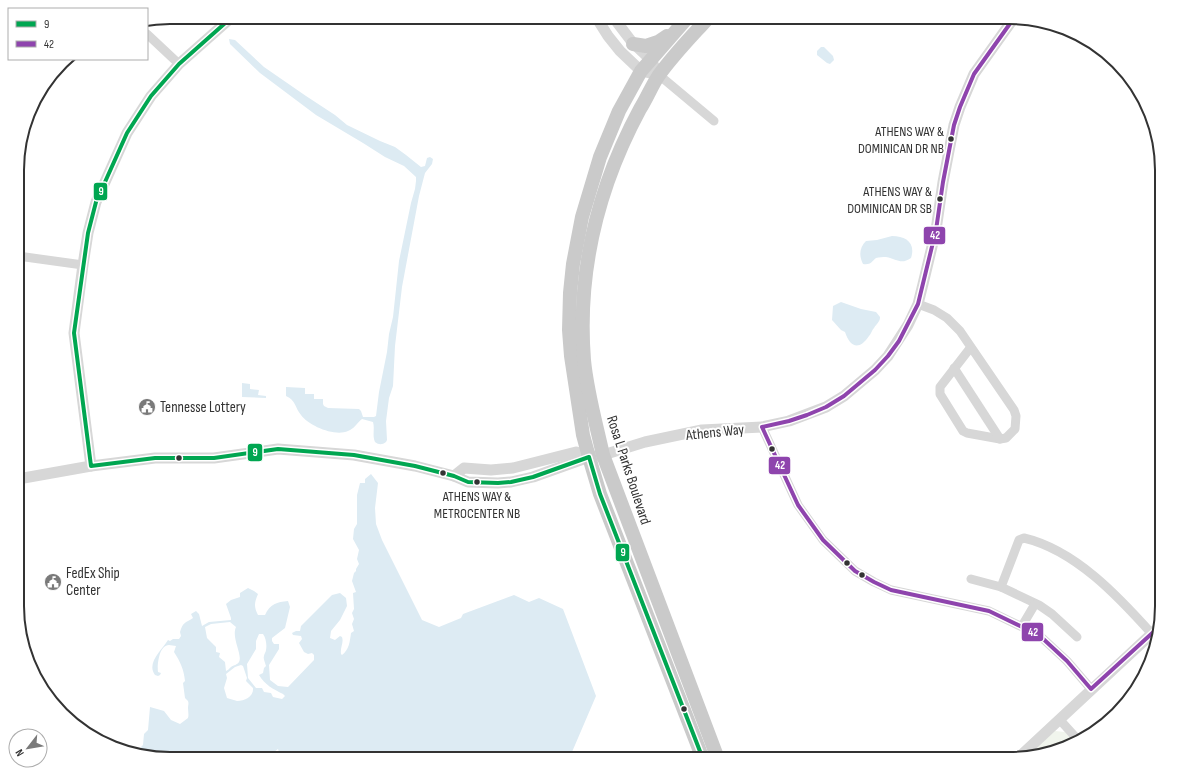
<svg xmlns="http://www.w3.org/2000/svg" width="1179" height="776" viewBox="0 0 1179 776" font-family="'Sofia Sans Condensed',sans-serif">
<rect width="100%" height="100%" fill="#fff"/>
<path fill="#f1f5ed" d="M1055 731 1065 732 1075 742 1022 758Z"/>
<g fill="#ddebf3" fill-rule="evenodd">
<path d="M229 39 235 40 264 67 306 96 335 115 347 125 380 141 395 147 406 155 421 167 425 166 427 158 430 157 433 159 432 164 425 173 419 196 402 287 395 346 393 386 389 398 386 421 387 440 386 442C382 445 379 445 375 442 372 435 375 429 373 422L362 419C357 423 354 429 348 431 335 437 309 426 301 415 295 408 296 400 286 396V387L305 388V394H314V399H324H323V404L324 406 328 408 359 409 361 411 363 417H374L376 416 379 392 387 352 389 334 393 317 399 261 411 203 415 189 416 181V177L404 166 385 157 363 143 316 115 260 73 230 44Z"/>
<path d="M821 47H824L833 56 834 60 830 64 827 63 817 55V51Z"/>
<path d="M892 236C906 236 916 243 911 258 901 265 897 259 886 257 883 257 879 257 876 258 871 262 871 265 863 264 859 256 859 248 866 241L877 240Z"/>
<path d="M841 302 861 309 876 312 880 317C880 322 877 323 874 328 872 330 871 334 869 336 859 351 850 347 845 332L841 330 832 320 833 306Z"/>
<path d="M242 383 250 384V389L259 390 258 395 266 396V398L242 397Z"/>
<path d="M371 474 378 483 375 508 376 524 382 540 422 620 439 627 461 618 463 614 514 595 529 602 539 598 563 609 596 696 569 759H274L275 756 279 752 278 749C275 751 271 754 272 759H169L151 756 142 752 141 747 143 745 144 734 148 730 150 707 164 711 171 720 180 724 188 718C189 715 188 711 188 708 188 705 189 704 188 701L185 698 183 683 185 681C184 670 180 661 174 652L176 646C174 646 171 645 169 645 159 645 157 665 158 672L161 673 160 675 158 676 155 675C146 663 162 650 168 640L170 641 173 639H179L181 636 180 632C183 622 185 623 193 618L191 614 196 611 199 614 202 626 209 622 231 620V618L226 604 231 600 240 597V593L248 588 254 591 258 594C254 603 254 607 258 615H265C270 604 277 602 288 601L290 607 285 628 272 638V641L274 644H279V649L269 665 270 680 278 686 288 687 314 660V655L312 653 308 654 304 652 299 643 302 639 301 636 293 635 292 633 296 631H300L301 626 332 595 340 593 346 598 347 606 340 620 331 631 330 638 335 640 340 636 342 637C344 643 340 647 341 654L342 655C349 650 350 641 351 633L354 631 352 624 354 619 352 613 354 609 353 593 356 592 352 581 354 573 356 571V569L359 564 357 559 359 550 353 539 354 529 357 524V495L360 483H365V479ZM230 622 236 627C231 638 243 655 239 662 237 665 234 665 231 667 229 669 228 670 226 671L225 662 219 657 220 653 216 652V647L207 638 205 627 211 624ZM259 634H263C266 638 267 645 266 650 266 652 264 654 264 656 263 659 265 662 266 666L264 668 263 673 259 675C265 685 273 689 283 694L285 696 282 699 273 697 271 693 264 692 262 688H256L248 678 247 664 256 649V641ZM241 665 243 666 247 678 246 681 253 688C254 696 245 701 237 701 234 700 230 699 227 698L224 688 227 678 226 674 235 667Z"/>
</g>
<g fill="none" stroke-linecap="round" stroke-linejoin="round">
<g stroke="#d7d7d7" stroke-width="9">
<path d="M147 34 179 64"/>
<path d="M659 75 714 121"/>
<path d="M18 256 83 265"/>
<path d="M918 304 934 310 947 318 960 331 1014 410 1016 416 1015 429 1006 438 1000 439 967 433 963 431 940 394V387L971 347"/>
<path d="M954 368 1000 439"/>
<path d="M762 427 798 505 823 540 855 571 874 582 891 590 989 611 1039 635 1067 661 1091 689"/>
<path d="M971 579 1001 587 1019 540 1024 538C1075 550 1118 596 1152 634"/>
<path d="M1001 587 1039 605 1052 614 1077 637"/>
<path d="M1022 626 1035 604"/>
<path d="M1060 720 1079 741"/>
</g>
<g stroke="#d7d7d7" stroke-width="11">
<path d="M596 17 608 36 620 51 641 71 659 75"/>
<path d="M613 17 632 42 651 60 654 66"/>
<path d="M91 466 74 333 83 265 88 233 96 202 127 133 151 96 179 64 232 17"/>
<path d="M454 476 464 468 491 470 513 468 576 452 589 457"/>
<path d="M18 479 91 466 155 458H214L278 449 354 455 415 466 454 476 468 482 498 483 511 482 533 477 589 457 603 455 645 442 702 430 762 427 789 421 826 407 844 396 875 370 888 356 908 325 918 304 923 284 936 230 943 182 954 125 960 107 974 74 1014 18"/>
<path d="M1017 759 1160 626"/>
</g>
<g stroke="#cacaca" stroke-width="14">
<path d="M688 17 641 71 619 111 600 157 582 217 573 264 570 293 569 330 571 356 583 435 589 457 600 494 703 759"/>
<path d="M709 17C692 36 674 54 659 75 652 85 647 98 640 109 598 187 577 271 584 360 587 392 596 423 603 455L718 759"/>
<path d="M633 44 646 46 658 42 667 36"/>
</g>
<g stroke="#fff" stroke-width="7">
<path id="bus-1" d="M232 17 179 64 151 96 127 133 96 202 88 233 74 333 91 466 155 458H214L278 449 354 455 415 466 454 476 468 482 498 483 511 482 533 477 589 457 600 494 703 759"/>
</g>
<g stroke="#fff" stroke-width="7">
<path id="bus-2" d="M1014 18 974 74 960 107 954 125 943 182 936 230 918 304 899 341 888 356 875 370 844 396 826 407 807 415 789 421 762 427 798 505 823 540 855 571 874 582 891 590 989 611 1039 635 1067 661 1091 689 1160 626"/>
</g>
<use href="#bus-1" stroke="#00a651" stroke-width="4"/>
<use href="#bus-2" stroke="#8e44ad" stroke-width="4"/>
</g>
<defs>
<g id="civic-disc" transform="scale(0.9)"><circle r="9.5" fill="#7a7a7a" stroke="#fff"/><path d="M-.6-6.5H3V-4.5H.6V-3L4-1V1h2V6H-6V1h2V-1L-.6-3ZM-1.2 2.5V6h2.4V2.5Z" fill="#fff"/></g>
</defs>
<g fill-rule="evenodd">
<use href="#civic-disc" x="147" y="407"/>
<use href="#civic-disc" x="53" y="582"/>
</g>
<g fill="#333" stroke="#fff" stroke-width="1.5">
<circle cx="951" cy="139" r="3.5"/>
<circle cx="940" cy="199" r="3.5"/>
<circle cx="772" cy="449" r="3.5"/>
<circle cx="179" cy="458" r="3.5"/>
<circle cx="443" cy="473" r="3.5"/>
<circle cx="477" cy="482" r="3.5"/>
<circle cx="847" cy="563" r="3.5"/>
<circle cx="862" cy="575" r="3.5"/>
<circle cx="684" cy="709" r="3.5"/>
</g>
<g text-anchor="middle" stroke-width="4" stroke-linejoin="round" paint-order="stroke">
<g font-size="14" fill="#333" stroke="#fff" text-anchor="end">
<text x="944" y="136">ATHENS WAY &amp;<tspan x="944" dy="17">DOMINICAN DR NB</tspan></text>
<text x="932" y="196">ATHENS WAY &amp;<tspan x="932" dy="17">DOMINICAN DR SB</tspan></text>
<text x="477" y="501" text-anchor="middle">ATHENS WAY &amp;<tspan x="477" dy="17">METROCENTER NB</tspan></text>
</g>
<g font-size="15" fill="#333" stroke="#fff" text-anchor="start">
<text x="160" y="412">Tennesse Lottery</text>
<text x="66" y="578">FedEx Ship<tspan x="66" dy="17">Center</tspan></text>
</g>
<g font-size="15" fill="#333" stroke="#fff">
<text transform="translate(715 432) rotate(-6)" y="5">Athens Way</text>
<text transform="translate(629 470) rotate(72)" y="5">Rosa L Parks Boulevard</text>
</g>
</g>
<path d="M0 0H1179V776H0ZM170 24H1009A146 146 0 0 1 1155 170V606A146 146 0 0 1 1009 752H170A146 146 0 0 1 24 606V170A146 146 0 0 1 170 24Z" fill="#fff" fill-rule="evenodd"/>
<path fill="none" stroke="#333" stroke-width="2" d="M170 24H1009A146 146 0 0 1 1155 170V606A146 146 0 0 1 1009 752H170A146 146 0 0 1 24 606V170A146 146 0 0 1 170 24Z"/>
<g stroke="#fff" stroke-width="1.5">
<rect x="93" y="182" width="15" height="19" rx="4" fill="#00a651"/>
<rect x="923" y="226" width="23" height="19" rx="4" fill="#8e44ad"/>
<rect x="247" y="443" width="16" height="19" rx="4" fill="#00a651"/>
<rect x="768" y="456" width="23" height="19" rx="4" fill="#8e44ad"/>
<rect x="615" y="543" width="15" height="19" rx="4" fill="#00a651"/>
<rect x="1021" y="622" width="23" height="20" rx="4" fill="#8e44ad"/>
</g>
<g font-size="11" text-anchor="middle" font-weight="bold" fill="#fff">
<text x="101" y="195">9</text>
<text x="935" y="239">42</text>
<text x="255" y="456">9</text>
<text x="780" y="469">42</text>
<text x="623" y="556">9</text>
<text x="1033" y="636">42</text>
</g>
<rect x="8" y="8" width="140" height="52" fill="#ffffff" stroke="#adadad"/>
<rect x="16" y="21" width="20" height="6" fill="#00a651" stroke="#adadad"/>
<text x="44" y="28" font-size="12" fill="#333333">9</text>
<rect x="16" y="41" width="20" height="6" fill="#8e44ad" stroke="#adadad"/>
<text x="44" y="48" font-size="12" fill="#333333">42</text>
<g transform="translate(28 748) rotate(239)"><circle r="19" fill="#ffffff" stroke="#adadad"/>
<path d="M0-3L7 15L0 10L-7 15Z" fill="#7a7a7a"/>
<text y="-6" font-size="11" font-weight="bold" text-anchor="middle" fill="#333333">N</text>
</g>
</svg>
